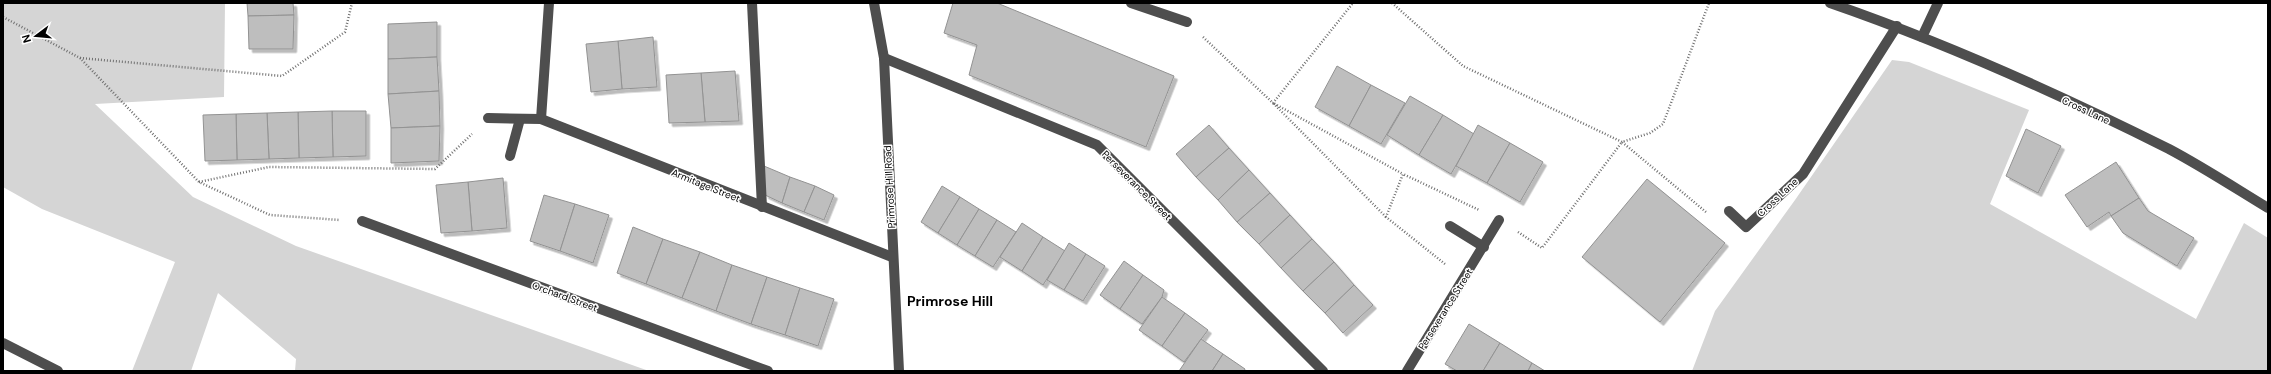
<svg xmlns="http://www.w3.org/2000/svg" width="2271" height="374" viewBox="0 0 2271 374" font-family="'DM Sans',sans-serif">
<defs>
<filter id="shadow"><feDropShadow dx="3.5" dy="3.5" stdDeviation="0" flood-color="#0004"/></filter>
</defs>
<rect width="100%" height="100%" fill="#fff"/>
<g fill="#d5d5d5">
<path d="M3 3H225L224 97 95 104 193 197 296 246 649 371H295L296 359 218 293 191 371H132L175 262 42 209 3 187Z"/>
<path d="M1892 60 1909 62 2029 110 1990 204 2196 319 2244 223 2268 238V371H1692L1715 311 1795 200Z"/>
</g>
<g fill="#bebebe" stroke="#929292" filter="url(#shadow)">
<path d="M247 3H293L294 15 248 16Z"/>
<path d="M953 3H997L1174 76 1146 147 969 75 977 45 944 33Z"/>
<path d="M294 15 293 49H249L248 16Z"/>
<path d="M437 22V57L388 59V24Z"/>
<path d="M653 37 657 87 622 89 618 41Z"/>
<path d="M618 41 622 89 591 92 586 44Z"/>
<path d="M437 57 439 91 388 94V59Z"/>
<path d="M1337 66 1371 85 1349 126 1315 107Z"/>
<path d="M735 71 739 121 705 122 701 73Z"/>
<path d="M701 73 705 122 669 123 666 75Z"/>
<path d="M1371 85 1405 103 1381 144 1349 126Z"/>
<path d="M439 91 440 126 391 128 388 94Z"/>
<path d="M1410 96 1443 115 1419 155 1387 135Z"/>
<path d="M332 111H366V156L333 157Z"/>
<path d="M332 111 333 157 299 158 298 112Z"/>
<path d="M298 112 299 158 269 159 267 113Z"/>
<path d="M267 113 269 159 237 160 236 114Z"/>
<path d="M236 114 237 160 205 161 203 115Z"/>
<path d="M1443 115 1474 134 1451 174 1419 155Z"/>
<path d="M1209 125 1229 148 1196 177 1176 154Z"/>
<path d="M1478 125 1510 143 1487 183 1456 166Z"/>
<path d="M440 126 439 161 391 163V128Z"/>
<path d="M2026 129 2061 146 2038 193 2006 176Z"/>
<path d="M1510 143 1543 162 1520 202 1487 183Z"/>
<path d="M1229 148 1249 170 1218 200 1196 177Z"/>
<path d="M2116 162 2139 198 2111 216 2109 212 2087 227 2065 195Z"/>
<path d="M764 166 790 177 782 203 765 195Z"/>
<path d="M1249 170 1270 193 1237 222 1218 200Z"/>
<path d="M790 177 815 186 804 212 782 203Z"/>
<path d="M503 178 507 228 472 231 468 182Z"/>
<path d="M1647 179 1725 243 1660 322 1582 257Z"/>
<path d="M468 182 472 231 441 233 436 185Z"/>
<path d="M815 186 834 195 824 220 804 212Z"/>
<path d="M942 186 960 197 938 233 921 222Z"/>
<path d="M1270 193 1290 215 1259 244 1237 222Z"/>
<path d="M544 195 575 204 560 251 530 241Z"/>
<path d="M960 197 979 209 957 245 938 233Z"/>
<path d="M2139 198 2148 211 2194 238 2177 266 2123 233 2111 216Z"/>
<path d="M575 204 609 215 593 263 560 251Z"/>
<path d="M979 209 997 220 975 256 957 245Z"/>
<path d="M1290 215 1312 239 1281 268 1259 244Z"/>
<path d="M997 220 1016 232 993 267 975 256Z"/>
<path d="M1022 223 1043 237 1022 271 1000 257Z"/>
<path d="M633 227 663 239 646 284 617 273Z"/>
<path d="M1043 237 1065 251 1043 285 1022 271Z"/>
<path d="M663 239 700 252 682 298 646 284Z"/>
<path d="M1312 239 1334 262 1303 291 1281 268Z"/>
<path d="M1069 243 1086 254 1064 290 1047 280Z"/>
<path d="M700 252 732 265 716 311 682 298Z"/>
<path d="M1086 254 1105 266 1083 301 1064 290Z"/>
<path d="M1124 261 1143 275 1120 309 1100 295Z"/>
<path d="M1334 262 1354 285 1325 313 1303 291Z"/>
<path d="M732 265 767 277 751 324 716 311Z"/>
<path d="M1143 275 1164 290 1162 297 1142 324 1120 309Z"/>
<path d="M767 277 800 288 785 335 751 324Z"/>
<path d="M1354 285 1373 305 1343 333 1325 313Z"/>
<path d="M800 288 834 299 818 346 785 335Z"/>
<path d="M1162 297 1185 313 1162 346 1139 330Z"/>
<path d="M1185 313 1208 330 1184 362 1162 346Z"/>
<path d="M1469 324 1500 343 1483 371H1457L1445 364Z"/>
<path d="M1201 339 1223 354 1212 371H1179Z"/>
<path d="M1500 343 1532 363 1528 371H1483Z"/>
<path d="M1223 354 1245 369 1244 371H1212Z"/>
<path d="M1532 363 1545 371H1528Z"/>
</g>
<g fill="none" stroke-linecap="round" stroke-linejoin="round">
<g stroke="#707070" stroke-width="2.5" stroke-dasharray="1 2" stroke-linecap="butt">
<path d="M1392 3 1463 66 1622 142 1650 133 1663 124 1709 3"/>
<path d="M3 17 80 58 199 182 270 215 340 220"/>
<path d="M1203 37 1273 103 1353 3"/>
<path d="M80 58 282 76 345 32 352 3"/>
<path d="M199 182 269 167 435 169 472 134"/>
<path d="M1386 217 1273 103 1403 174"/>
<path d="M1518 232 1542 248 1622 142 1706 212"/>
<path d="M1445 264 1386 217 1403 174 1479 210"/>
</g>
<g stroke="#4e4e4e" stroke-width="10">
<path d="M752 3 762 207"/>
<path d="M874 3 884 58 899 371"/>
<path d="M1131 3 1187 22"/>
<path d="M1830 3C1946 43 2059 94 2169 149 2203 167 2235 188 2268 208"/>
<path d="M1922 37 1938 3"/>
<path d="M884 58 1097 145 1323 371"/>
<path d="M488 118 541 119 892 257"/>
<path d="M541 119 549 3"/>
<path d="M510 156 520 119"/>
<path d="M1729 211 1746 227 1803 174 1897 26"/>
<path d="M362 221 768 371"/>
<path d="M1450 226 1484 247"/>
<path d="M3 343 58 371"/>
<path d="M1407 371 1499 220"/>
</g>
</g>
<g text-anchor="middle" stroke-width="3" stroke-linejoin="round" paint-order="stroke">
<g font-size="10" fill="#000" stroke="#fff">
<text transform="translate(2086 110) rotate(25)" y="4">Cross Lane</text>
<text transform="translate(706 185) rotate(22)" y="4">Armitage Street</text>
<text transform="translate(1137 185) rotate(45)" y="4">Perseverance Street</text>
<text transform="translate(889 187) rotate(-93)" y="4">Primrose Hill Road</text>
<text transform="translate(1777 197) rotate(-43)" y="4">Cross Lane</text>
<text transform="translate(565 296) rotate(20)" y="4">Orchard Street</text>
<text transform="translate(1445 309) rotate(-58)" y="4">Perseverance Street</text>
</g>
<g font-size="14" font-weight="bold" fill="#000" stroke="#fff">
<text x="950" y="306">Primrose Hill</text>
</g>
</g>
<rect width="2271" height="374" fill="none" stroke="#000000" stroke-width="8"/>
<g transform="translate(36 36) rotate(254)" stroke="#ffffff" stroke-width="3" paint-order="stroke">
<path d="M0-3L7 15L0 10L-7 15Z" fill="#000000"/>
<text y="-6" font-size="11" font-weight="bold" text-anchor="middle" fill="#000000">N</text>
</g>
</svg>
